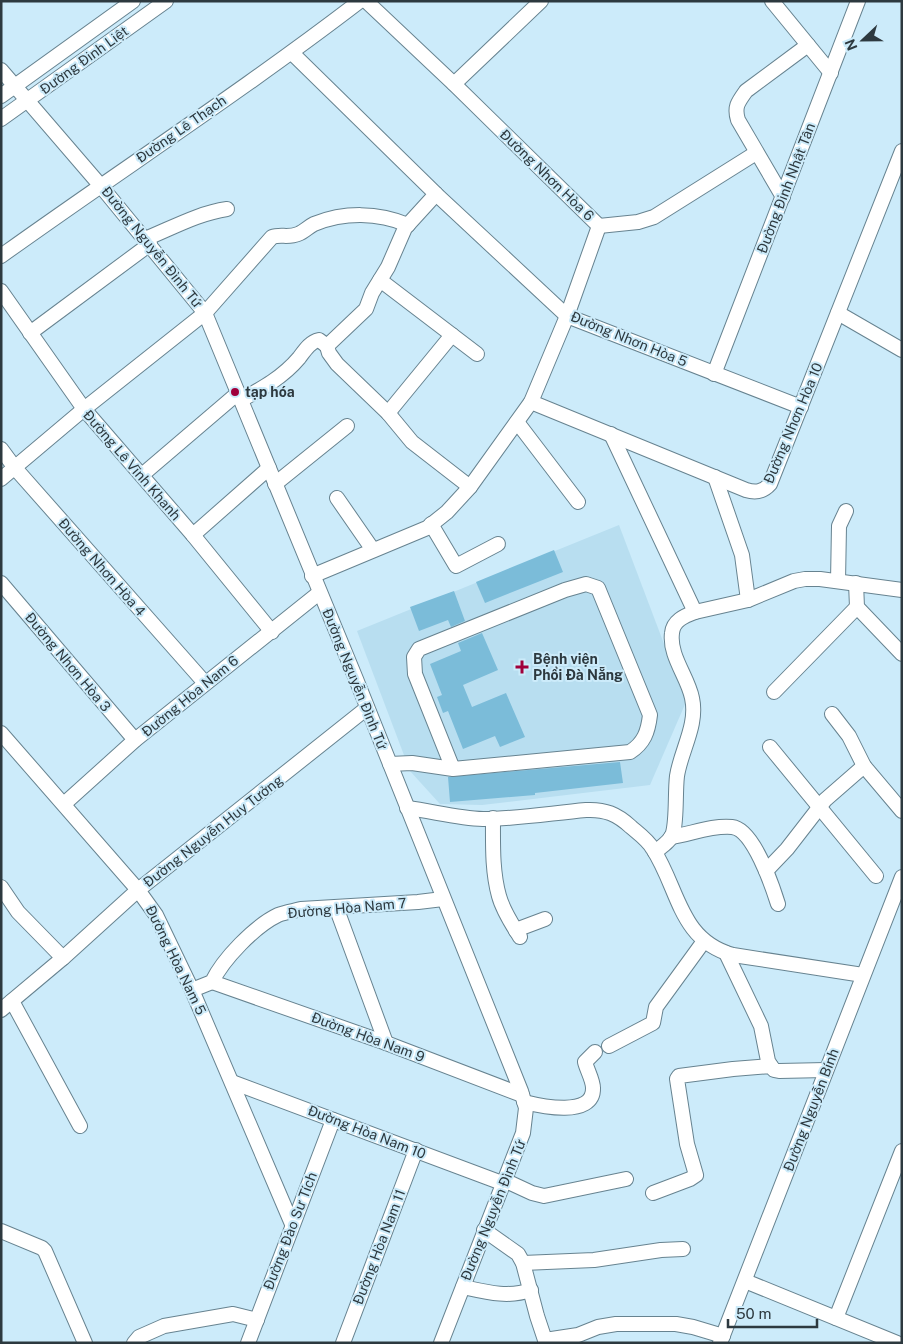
<svg xmlns="http://www.w3.org/2000/svg" width="903" height="1344" viewBox="0 0 903 1344" font-family="'Public Sans',sans-serif">
<rect width="100%" height="100%" fill="#ccebfa"/>
<path fill="#b8def0" d="M619 525 686 702 650 785 482 805 440 804 410 771 357 631Z"/>
<g fill="#7bbcd9">
<path d="M554 550 563 572 485 603 476 582Z"/>
<path d="M454 591 465 621 451 627 448 620 419 631 410 607Z"/>
<path d="M482 633 498 670 463 685 472 707 506 693 525 737 500 747 495 736 463 749 448 711 443 713 437 697 442 695 430 664 461 651 458 643Z"/>
<path d="M620 762 623 783 535 793V795L450 802 448 777Z"/>
</g>
<g fill="none" stroke-linecap="round" stroke-linejoin="round">
<g stroke="#678390" stroke-width="16">
<g id="minor">
<path d="M366 1 454 84 599 226"/>
<path d="M772 1 831 73"/>
<path d="M292 53 436 194 567 316 801 407"/>
<path d="M1 70 100 185 205 313 356 679 521 1091 526 1108 523 1133 441 1343"/>
<path d="M454 84 541 1"/>
<path d="M1 96 133 1"/>
<path d="M1 119 166 1"/>
<path d="M783 197 738 120C734 107 738 102 746 91L808 45"/>
<path d="M599 226 638 222 654 217 756 153"/>
<path d="M145 239C172 228 199 213 227 209"/>
<path d="M1 256C121 170 244 90 360 1"/>
<path d="M380 280 477 354"/>
<path d="M1 291 84 409 193 535 272 632"/>
<path d="M838 313 902 350"/>
<path d="M30 333 150 244"/>
<path d="M327 346 329 353 337 364 388 413 412 442 470 487"/>
<path d="M327 346 366 309 372 293 388 267 405 228 436 194"/>
<path d="M714 374 858 1"/>
<path d="M241 400C263 388 283 377 299 358 305 350 310 342 319 340L327 346"/>
<path d="M531 402 746 490C756 493 763 492 770 484L902 151"/>
<path d="M388 413 452 335"/>
<path d="M517 422 578 502"/>
<path d="M611 434 695 612"/>
<path d="M1 449 15 468 205 683"/>
<path d="M142 475 238 393"/>
<path d="M715 477 742 555 748 600"/>
<path d="M1 479 84 409 205 313 272 237C280 234 289 238 298 234 304 232 308 227 314 224 344 212 378 212 408 225"/>
<path d="M275 484 347 426"/>
<path d="M337 498 373 550"/>
<path d="M431 524 456 566 498 544"/>
<path d="M193 535 269 468"/>
<path d="M312 576 427 528 447 512 470 487 531 402 567 316 599 226"/>
<path d="M838 581 839 526 846 511"/>
<path d="M1 583 135 740"/>
<path d="M856 583 857 607 902 654"/>
<path d="M774 692 857 607"/>
<path d="M832 714 849 736 864 766 902 811"/>
<path d="M1 733 138 890 156 915 192 990 292 1224"/>
<path d="M770 747 876 876"/>
<path d="M390 764 412 763 453 769 630 752C644 743 648 732 650 715L598 588 586 584 565 590 419 649 414 657 415 674 453 769"/>
<path d="M64 804 135 740 319 593"/>
<path d="M407 808C432 811 457 818 483 819 517 819 552 813 586 810 605 809 617 814 631 827 638 833 648 840 653 849 679 889 679 940 733 955L863 975"/>
<path d="M493 818C493 844 492 871 499 896 503 911 512 924 520 937"/>
<path d="M671 837C691 834 712 825 732 827 753 829 772 885 778 904"/>
<path d="M655 852C661 847 671 841 673 833 677 818 675 793 677 776 681 750 698 725 692 698 688 677 669 656 672 633 673 621 684 616 695 612L748 600 794 581 805 579H820L902 590"/>
<path d="M766 871 787 849 825 800 864 766"/>
<path d="M1 887 18 912 63 958"/>
<path d="M336 907 386 1043"/>
<path d="M516 931 521 928 545 919"/>
<path d="M726 953 761 1026 768 1061 771 1066"/>
<path d="M212 982 386 1043 522 1095"/>
<path d="M192 990 212 982C223 959 255 926 278 915 286 912 294 911 301 909L418 902 443 899"/>
<path d="M12 1001 80 1126"/>
<path d="M1 1010 63 958 138 890 367 708"/>
<path d="M609 1046 653 1023 656 1007 704 941"/>
<path d="M232 1082 502 1183"/>
<path d="M524 1102C540 1106 594 1118 593 1088 593 1080 587 1070 585 1062L595 1052"/>
<path d="M504 1180 532 1193 544 1196 626 1179"/>
<path d="M653 1193 690 1179 696 1175 687 1144 677 1079 679 1076 733 1069 771 1066 774 1070 779 1071 826 1070"/>
<path d="M484 1230 518 1254 523 1263 537 1316 546 1343"/>
<path d="M1 1231 42 1248 45 1251 85 1343"/>
<path d="M523 1263 594 1260 661 1250 683 1249"/>
<path d="M745 1281 897 1343"/>
<path d="M463 1287C486 1292 508 1298 531 1290"/>
<path d="M836 1318 902 1151"/>
<path d="M545 1340 578 1335 598 1327 616 1324H676L693 1327 723 1336"/>
<path d="M134 1343 139 1337 164 1326 233 1314 257 1320"/>
<path d="M248 1343 333 1120"/>
<path d="M343 1343 416 1150"/>
<path d="M720 1343 902 877"/>
</g>
</g>
<use href="#minor" stroke="#fff" stroke-width="14"/>
</g>
<g fill="#a0003b" stroke="#ccebfa" stroke-width="2">
<circle cx="235" cy="392" r="5"/>
<path d="M519.5 659.5h5v5h5v5h-5v5h-5v-5h-5v-5h5z"/>
</g>
<g text-anchor="middle" stroke-width="4" stroke-linejoin="round" paint-order="stroke">
<g font-size="14" fill="#2d393f" stroke="#ccebfa">
<text transform="translate(84 60) rotate(-36)" y="5">Đường Đinh Liệt</text>
<text transform="translate(181 129) rotate(-35)" y="5">Đường Lê Thạch</text>
<text transform="translate(547 175) rotate(44)" y="5">Đường Nhơn Hòa 6</text>
<text transform="translate(786 188) rotate(-69)" y="5">Đường Đinh Nhật Tân</text>
<text transform="translate(152 247) rotate(51)" y="5">Đường Nguyễn Đình Tứ</text>
<text transform="translate(629 339) rotate(22)" y="5">Đường Nhơn Hòa 5</text>
<text transform="translate(793 423) rotate(-67)" y="5">Đường Nhơn Hòa 10</text>
<text transform="translate(132 465) rotate(49)" y="5">Đường Lê Vĩnh Khanh</text>
<text transform="translate(102 567) rotate(49)" y="5">Đường Nhơn Hòa 4</text>
<text transform="translate(68 662) rotate(50)" y="5">Đường Nhơn Hòa 3</text>
<text transform="translate(355 679) rotate(68)" y="5">Đường Nguyễn Đình Tứ</text>
<text transform="translate(190 696) rotate(-39)" y="5">Đường Hòa Nam 6</text>
<text transform="translate(213 831) rotate(-38)" y="5">Đường Nguyễn Huy Tưởng</text>
<text transform="translate(347 908) rotate(-5)" y="5">Đường Hòa Nam 7</text>
<text transform="translate(176 960) rotate(64)" y="5">Đường Hòa Nam 5</text>
<text transform="translate(368 1037) rotate(20)" y="5">Đường Hòa Nam 9</text>
<text transform="translate(811 1110) rotate(-69)" y="5">Đường Nguyễn Bính</text>
<text transform="translate(367 1132) rotate(21)" y="5">Đường Hòa Nam 10</text>
<text transform="translate(493 1210) rotate(-68)" y="5">Đường Nguyễn Đình Tứ</text>
<text transform="translate(290 1231) rotate(-69)" y="5">Đường Đào Sư Tích</text>
<text transform="translate(379 1247) rotate(-69)" y="5">Đường Hòa Nam 11</text>
</g>
<g font-size="14" font-weight="bold" fill="#2d393f" stroke="#ccebfa" text-anchor="start">
<text x="245" y="397">tạp hóa</text>
<text x="533" y="664">Bệnh viện<tspan x="533" dy="16">Phổi Đà Nẵng</tspan></text>
</g>
</g>
<rect width="903" height="1344" fill="none" stroke="#2d393f" stroke-width="5"/>
<g transform="translate(863 40) rotate(248)" stroke="#ccebfa" stroke-width="4" paint-order="stroke">
<path d="M0-4L9 19L0 12L-9 19Z" fill="#2d393f"/>
<text y="-8" font-size="14" font-weight="bold" text-anchor="middle" fill="#2d393f">N</text>
</g>
<path d="M728 1319v8h89v-8" fill="none" stroke="#2d393f" stroke-width="2.5"/>
<text x="736" y="1319" font-size="15" fill="#2d393f" stroke="#ccebfa" stroke-width="4" paint-order="stroke">50 m</text>
</svg>
